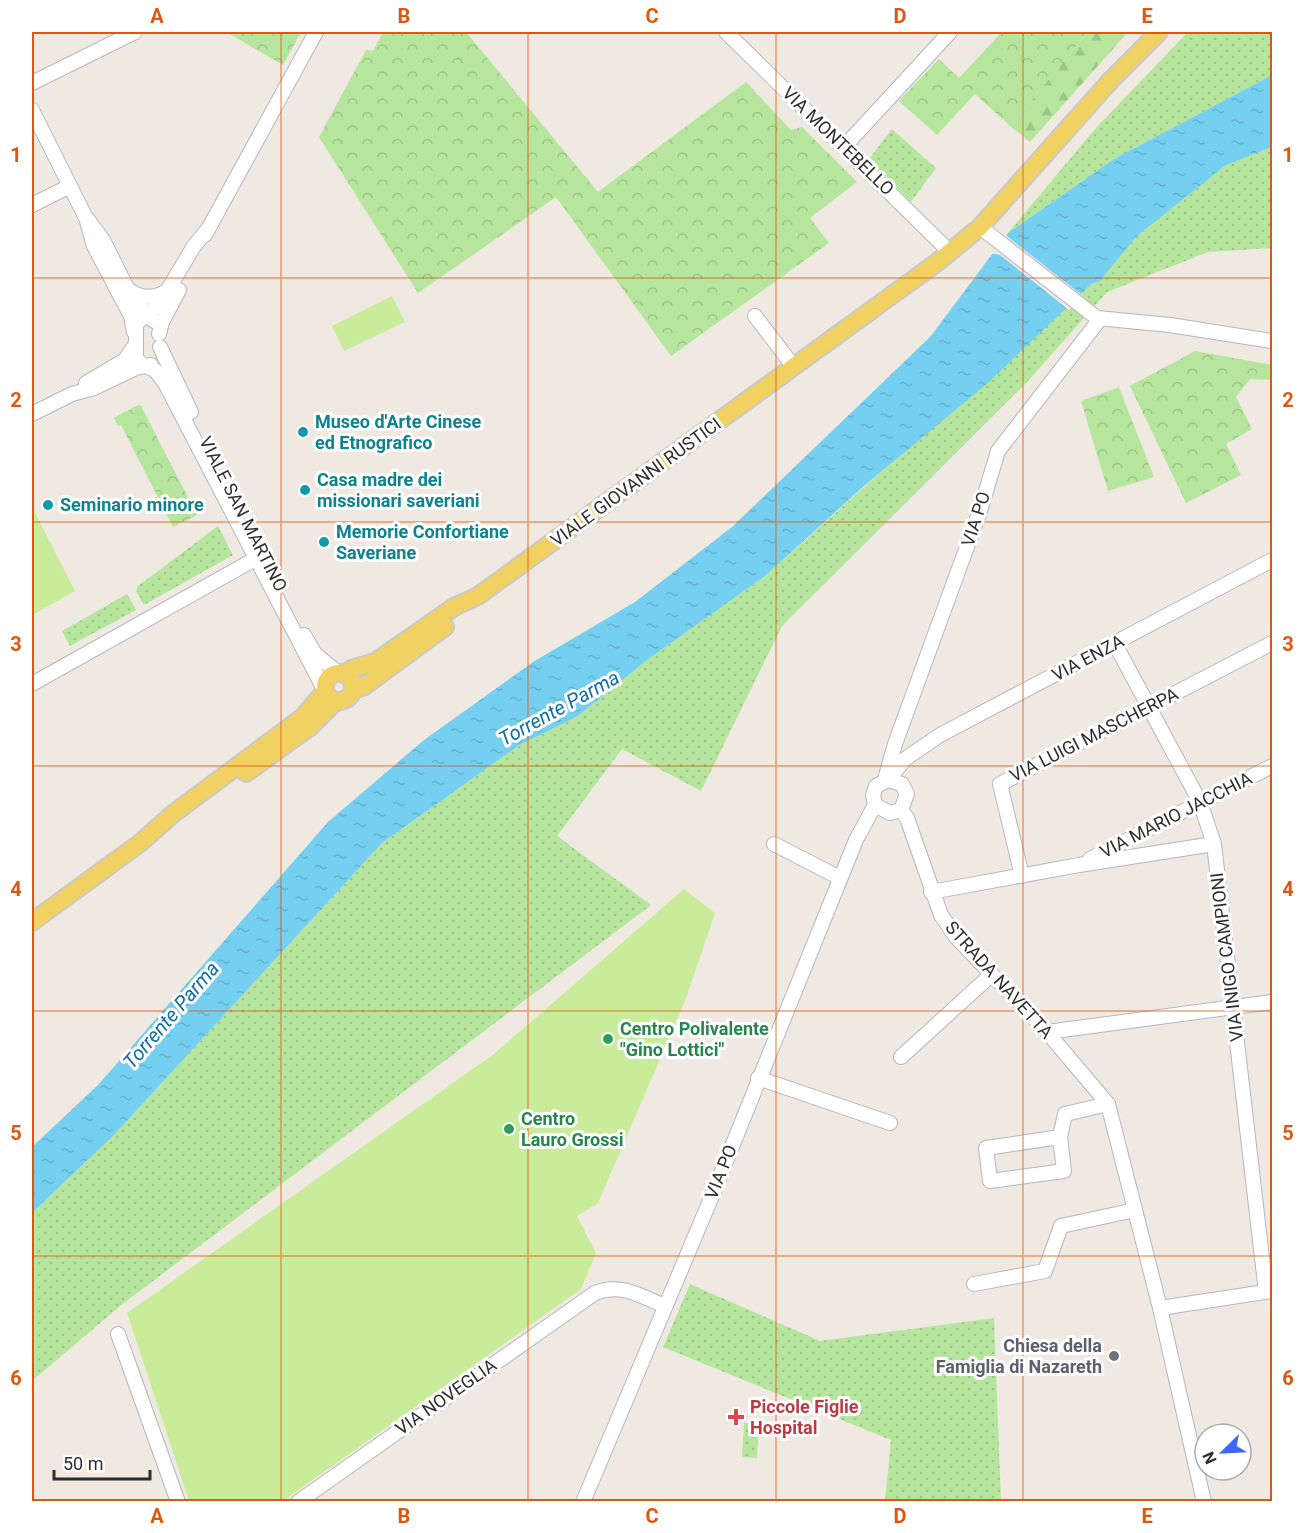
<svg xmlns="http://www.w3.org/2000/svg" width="1304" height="1533" viewBox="0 0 1304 1533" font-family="Roboto,sans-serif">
<defs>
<pattern id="grass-dots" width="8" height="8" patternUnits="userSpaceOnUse" patternTransform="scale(1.5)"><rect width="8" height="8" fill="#b6e59e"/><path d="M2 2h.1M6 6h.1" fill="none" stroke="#9dc588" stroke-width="1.8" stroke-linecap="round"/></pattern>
<pattern id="forest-firs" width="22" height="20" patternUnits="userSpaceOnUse" patternTransform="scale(1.5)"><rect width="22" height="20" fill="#b6e59e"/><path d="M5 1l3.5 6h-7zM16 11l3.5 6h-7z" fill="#9dc588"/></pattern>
<pattern id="park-crowns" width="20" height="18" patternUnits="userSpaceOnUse" patternTransform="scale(1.5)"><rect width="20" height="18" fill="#b6e59e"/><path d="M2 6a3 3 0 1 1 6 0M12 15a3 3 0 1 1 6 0" fill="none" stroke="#9dc588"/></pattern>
<pattern id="water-ripples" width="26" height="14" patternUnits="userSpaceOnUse" patternTransform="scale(1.5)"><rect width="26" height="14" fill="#75cff0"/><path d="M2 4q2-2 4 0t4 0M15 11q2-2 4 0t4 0" fill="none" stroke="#66b2ce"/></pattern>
</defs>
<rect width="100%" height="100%" fill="#efe9e1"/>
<g fill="url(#grass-dots)">
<path d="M1188 32H1272V75L1114 159 1008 233 1095 129Z"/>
<path d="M892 129 936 168 911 202 869 159Z"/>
<path d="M1272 147V248L1208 252 1107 292 1028 381 782 626 701 791 622 749 557 836 651 905 120 1306 32 1381V1213L113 1136 382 843 518 746 578 716 647 660 765 576 1091 284 1100 281 1136 237 1226 165Z"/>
<path d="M218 526 233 555 144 605 136 591 138 586Z"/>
<path d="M127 594 136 610 70 646 62 631Z"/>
<path d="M690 1284 820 1341 994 1318 1001 1501H885L891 1440 663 1347Z"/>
<path d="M744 1423 759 1425 757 1458 742 1457Z"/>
</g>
<path fill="url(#forest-firs)" d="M1088 32H1128L1030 142 1010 126Z"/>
<g fill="url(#park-crowns)">
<path d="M226 32H301L283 65Z"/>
<path d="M383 32H466L598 192 746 82 791 130 802 127 857 182 810 218 829 243 671 356 556 197 418 293 319 137 366 50 373 51Z"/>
<path d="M1002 32H1088L1010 126 975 94 937 135 899 101 939 59 959 78Z"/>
<path d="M1195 351 1272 365V383L1271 380 1250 379 1236 397 1252 429 1226 444 1241 475 1186 503 1130 386Z"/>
<path d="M1119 387 1154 477 1108 491 1081 401Z"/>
<path d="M138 405 141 406 197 515 173 527 121 425 118 426 114 418Z"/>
</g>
<g fill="#c9ec9a">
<path d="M392 296 405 322 344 351 332 326Z"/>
<path d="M32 507 75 591 32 615Z"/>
<path d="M684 889 715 913 685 1001 598 1203 577 1216 596 1253 581 1289 283 1501H189L127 1313 494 1054Z"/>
</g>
<path fill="url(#water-ripples)" d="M1272 75V147L1226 165 1136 237 1100 281 1091 284 989 382 864 486 765 576 647 660 578 716 518 746 382 843 113 1136 32 1213V1147L98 1085 328 822 424 740 533 662 635 602 732 527 931 336 1008 233 1114 159Z"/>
<path fill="#efe9e1" d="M1005 233 1008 237 1083 296 1069 310 1000 255 990 253Z"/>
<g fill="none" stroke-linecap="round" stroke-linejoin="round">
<g stroke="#b4b7c1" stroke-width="16">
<g id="minor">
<path d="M726 32 950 252"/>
<path d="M32 83 135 32"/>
<path d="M32 110 85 216 103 240 133 300 154 321"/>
<path d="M844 147 950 32"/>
<path d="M32 205 70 186"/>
<path d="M87 221 94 246 131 316 134 332"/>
<path d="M980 227 1097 318 1170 325 1272 341"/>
<path d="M208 229 194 246 160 303 136 324V358L141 364 155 370 165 383 325 691"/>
<path d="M205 235 316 32"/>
<path d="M127 288C138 299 157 300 169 289"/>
<path d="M755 316 794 367"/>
<path d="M159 334 162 322 179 290"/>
<path d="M160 347 191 412"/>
<path d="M86 383 125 360 135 345"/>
<path d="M32 414 72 394 94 388 136 368 151 365"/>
<path d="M304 635 315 654 338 673"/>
<path d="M1115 644 1200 802 1214 844 1266 1292"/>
<path d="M32 684 255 559"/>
<path d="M886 776 895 744 980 511 998 451 1100 319"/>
<path d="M888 780 902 784 907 794 901 810 890 813 875 805 873 795 876 786 888 780 905 759 940 735 1272 560"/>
<path d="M901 810 907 818 941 915 956 937 1047 1032 1108 1104 1160 1308 1204 1502"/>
<path d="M774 844 840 878"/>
<path d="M1090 859 1272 766"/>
<path d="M1022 876 1000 784 1272 643"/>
<path d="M931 892 1079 865 1214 844"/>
<path d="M1047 1032 1272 1002"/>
<path d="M901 1057 991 975"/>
<path d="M758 1078 890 1123"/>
<path d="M1060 1137 986 1148 990 1181 1064 1171 1060 1137 1065 1114 1108 1104"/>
<path d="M974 1284 1045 1271 1061 1226 1135 1210"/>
<path d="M1160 1308 1272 1291"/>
<path d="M118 1334 178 1502"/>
<path d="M298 1502 595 1293C620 1283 640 1295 664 1306"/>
<path d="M583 1502 712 1196 856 840 875 805"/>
</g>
</g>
<g stroke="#c9c9c9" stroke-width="20">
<g id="major">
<circle cx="339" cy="687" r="14"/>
<path d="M346 675 351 669 375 662 454 607 478 596 939 261 980 227 1111 80 1159 32"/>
<path d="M353 690 363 687 445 627"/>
<path d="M246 773 310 727 336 701"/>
<path d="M32 922 140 843 174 813 303 717 325 691"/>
</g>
</g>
<use href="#minor" stroke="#fff" stroke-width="14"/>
<use href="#major" stroke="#f2d163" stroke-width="16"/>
</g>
<path fill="none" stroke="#df570e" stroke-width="1.5" stroke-opacity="0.55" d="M281 32V1502M528 32V1502M776 32V1502M1023 32V1502M32 278H1272M32 522H1272M32 766H1272M32 1011H1272M32 1256H1272"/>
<g fill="#0f9aa8" stroke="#fff" stroke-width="2">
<circle cx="303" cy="432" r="6"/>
<circle cx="305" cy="490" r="6"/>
<circle cx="48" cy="505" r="6"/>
<circle cx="324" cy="542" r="6"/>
</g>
<g fill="#2e9e5b" stroke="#fff" stroke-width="2">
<circle cx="608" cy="1039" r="6"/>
<circle cx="509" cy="1129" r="6"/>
</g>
<circle fill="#6b7280" stroke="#fff" stroke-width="2" cx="1114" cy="1356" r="6"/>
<path fill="#e0444e" stroke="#fff" stroke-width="2" d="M733 1408h6v6h6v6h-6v6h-6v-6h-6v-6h6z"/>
<g text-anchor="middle" stroke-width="6" stroke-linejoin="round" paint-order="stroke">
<g font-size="18" fill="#2e2e2e" stroke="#fff">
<text transform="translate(838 141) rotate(44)" y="6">VIA MONTEBELLO</text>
<text transform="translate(636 482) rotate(-36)" y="6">VIALE GIOVANNI RUSTICI</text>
<text transform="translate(243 514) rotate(63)" y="6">VIALE SAN MARTINO</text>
<text transform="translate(976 519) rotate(-72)" y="6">VIA PO</text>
<text transform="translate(1088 658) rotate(-28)" y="6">VIA ENZA</text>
<text transform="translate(1094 735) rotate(-27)" y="6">VIA LUIGI MASCHERPA</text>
<text transform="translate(1176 815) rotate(-27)" y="6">VIA MARIO JACCHIA</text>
<text transform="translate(1227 957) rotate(-97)" y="6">VIA INIGO CAMPIONI</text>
<text transform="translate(999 980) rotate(48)" y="6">STRADA NAVETTA</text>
<text transform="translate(721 1172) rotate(-68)" y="6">VIA PO</text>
<text transform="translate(446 1397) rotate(-35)" y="6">VIA NOVEGLIA</text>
</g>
<g font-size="18" font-weight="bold" fill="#0d838f" stroke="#fff" text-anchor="start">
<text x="315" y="428">Museo d'Arte Cinese<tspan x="315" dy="21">ed Etnografico</tspan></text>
<text x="317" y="486">Casa madre dei<tspan x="317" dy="21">missionari saveriani</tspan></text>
<text x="60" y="511">Seminario minore</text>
<text x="336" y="538">Memorie Confortiane<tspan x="336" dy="21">Saveriane</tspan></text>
</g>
<g font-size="18" font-weight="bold" fill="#27864d" stroke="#fff" text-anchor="start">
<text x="620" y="1035">Centro Polivalente<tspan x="620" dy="21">"Gino Lottici"</tspan></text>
<text x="521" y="1125">Centro<tspan x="521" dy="21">Lauro Grossi</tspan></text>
</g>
<g font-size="18" font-weight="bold" fill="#5b616d" stroke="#fff" text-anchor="end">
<text x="1102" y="1352">Chiesa della<tspan x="1102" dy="21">Famiglia di Nazareth</tspan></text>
</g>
<g font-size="18" font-weight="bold" fill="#be3a42" stroke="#fff" text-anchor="start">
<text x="750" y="1413">Piccole Figlie<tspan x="750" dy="21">Hospital</tspan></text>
</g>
<g font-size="20" font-style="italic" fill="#0d6fa3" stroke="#fff">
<text transform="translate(559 708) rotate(-29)" y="7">Torrente Parma</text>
<text transform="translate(171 1015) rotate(-49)" y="7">Torrente Parma</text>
</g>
</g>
<rect width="1304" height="1533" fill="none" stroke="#ffffff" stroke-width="66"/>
<g transform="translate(1223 1452) rotate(246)"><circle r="28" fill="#ffffff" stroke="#ababab" stroke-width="1.5"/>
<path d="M0-4.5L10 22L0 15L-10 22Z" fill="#4264fb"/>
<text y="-9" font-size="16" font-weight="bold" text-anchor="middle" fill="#2e2e2e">N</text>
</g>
<path d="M54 1470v9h96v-9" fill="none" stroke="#2e2e2e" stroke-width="3"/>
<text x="63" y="1470" font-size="18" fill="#2e2e2e" stroke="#ffffff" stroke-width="4.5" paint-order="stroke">50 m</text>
<rect x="33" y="33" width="1238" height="1467" fill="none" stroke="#df570e" stroke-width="2"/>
<g font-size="20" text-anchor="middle" font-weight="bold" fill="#df570e">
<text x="157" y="23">A</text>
<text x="404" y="23">B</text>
<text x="652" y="23">C</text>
<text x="900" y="23">D</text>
<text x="1147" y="23">E</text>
<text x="16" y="162">1</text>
<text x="1288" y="162">1</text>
<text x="16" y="407">2</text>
<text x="1288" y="407">2</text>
<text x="16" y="651">3</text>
<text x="1288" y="651">3</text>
<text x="16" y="896">4</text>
<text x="1288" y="896">4</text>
<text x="16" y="1140">5</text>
<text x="1288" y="1140">5</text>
<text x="16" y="1385">6</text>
<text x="1288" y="1385">6</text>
<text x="157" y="1523">A</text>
<text x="404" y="1523">B</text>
<text x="652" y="1523">C</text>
<text x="900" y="1523">D</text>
<text x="1147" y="1523">E</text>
</g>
</svg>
